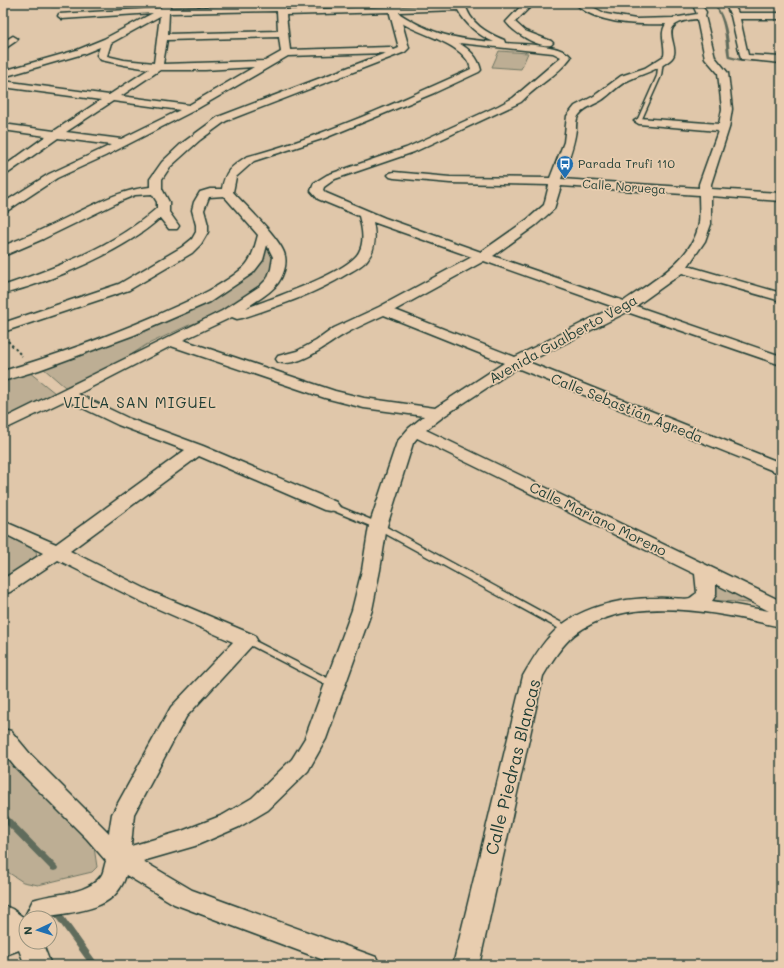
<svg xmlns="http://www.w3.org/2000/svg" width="784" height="968" viewBox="0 0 784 968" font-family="Mali,sans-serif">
<rect width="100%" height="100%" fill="#e0c7aa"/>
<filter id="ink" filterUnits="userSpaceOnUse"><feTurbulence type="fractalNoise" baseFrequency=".025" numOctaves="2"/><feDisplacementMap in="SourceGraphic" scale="8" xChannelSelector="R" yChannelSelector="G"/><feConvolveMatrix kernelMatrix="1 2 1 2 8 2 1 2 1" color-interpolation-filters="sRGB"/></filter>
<g filter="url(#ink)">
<g fill="#bdae94" stroke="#6e7664">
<path d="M499 51 528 53 521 69 492 67Z"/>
<path d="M266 241 272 252 274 263 271 276 258 289 214 316 187 326 146 345 117 364 65 387 43 368 235 285Z"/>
<path d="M29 372 55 393 3 419V381Z"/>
<path d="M3 534 36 551 37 557 3 580Z"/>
<path d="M717 584 759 604 712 600Z"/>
<path d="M3 755 94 847 97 867 92 872 38 885 23 882 3 869Z"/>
</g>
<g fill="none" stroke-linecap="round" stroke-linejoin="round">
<g fill="#606c5c" fill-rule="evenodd">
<path d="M713 3H715C727 19 729 38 730 56L741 59 781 61V63L741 61 728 58C724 37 726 22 713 3Z"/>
<path d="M3 813 6 814 57 866 58 868 57 870 54 871 51 870 3 821Z"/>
<path d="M59 913 62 914 99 965H90L56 918 55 916 56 914Z"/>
</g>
<g stroke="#1f3d34" stroke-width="3">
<g id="service">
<path d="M659 60 663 61 661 76 641 121 637 122V121L657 76Z"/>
<path d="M327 504H333L381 524 571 628 573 630 571 632H565L375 528 327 508 326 506Z"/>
<path d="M247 637 337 683 339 685 337 687 334 688 331 687 244 642 242 640 244 638Z"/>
</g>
</g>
<g stroke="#1f3d34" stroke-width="3">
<g id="minor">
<path d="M51 3H63L58 6H52Z"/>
<path d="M162 3H170V8L277 6V3H285L286 10 457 5V3H465C469 23 487 33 504 40L505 43C522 45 560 43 571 57 558 75 536 86 521 102L414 152 335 179 324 187 323 190 326 193 385 218 481 252 528 219 544 205 549 185 450 183 394 178 390 177 388 175 390 173 394 172 450 177 550 178 564 142 567 116 575 106 594 96 621 76 645 68 664 56C666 44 659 34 666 24 640 25 594 24 575 3H585L606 14 636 19 673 18 697 14 692 3H700L706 12 705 16 715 57 728 73 732 109 729 128 711 184V189L781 193V201L711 196V224L705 241 688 266 781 293V301L682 273 636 306 781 356V365L627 312 528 362 781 463V474L517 368 444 416 426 430 781 601V627C719 613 630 592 574 635 561 646 552 661 543 676L479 965H453L523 676C531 662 539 648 550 636 576 607 619 598 657 598 663 597 686 600 690 598 692 597 695 594 697 593L695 574 417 438 413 443 387 526 380 570 372 610 326 739 308 771 268 810 239 827 195 846 143 861 192 890 376 957 380 965H337L174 904 126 875C116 910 79 911 50 916L49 918H26V942H42L51 965H25L19 950 3 956V933H5L3 931V905L12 909 24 918 33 900C55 892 86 896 101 876 104 872 104 866 106 861L87 839 15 767 3 752V729L11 731 31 755 109 833 112 814 171 707 233 642 138 600 58 560 10 592 3 594V579L43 553 3 533V521L56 544 185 450 118 425 66 400 3 430V419L222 311 260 286 267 279 271 269 273 257 267 245 263 260 253 273 210 302 134 335 39 370 3 381V371C55 356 106 337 155 316 185 302 217 290 243 268 252 260 255 246 258 235L224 196 209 197 204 210 208 225V232L201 244 192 253 129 290 3 332V323L119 284 182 247 192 239 196 232V225L192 210 194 202 200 192 210 189H222C225 171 231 167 246 157 322 137 400 101 471 69 466 44 421 35 402 23L409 48 405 52 226 121 200 140 170 167 162 179V189L169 202V212L179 226 177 229H169L160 218C124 251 51 282 3 294V286C57 267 113 247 157 208V202L152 194 135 195 123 200 43 239 8 254 3 255V246C26 237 48 227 70 216 97 203 120 190 150 187V179L162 162 181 144 218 117 386 53 288 56 195 110 105 156 57 178 7 211 3 212V203L49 174 111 145 58 138 7 174 3 175V167L46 136 3 130V124L54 131 101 100 3 87V81L109 95 149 69 124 65 101 60 97 55 100 47 83 54 3 77V71L77 50 104 39 153 13 62 19 58 16 59 14 161 8ZM458 10C466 25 478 35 494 42 455 39 433 35 400 14L399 12ZM277 11 278 31 168 34 169 13ZM390 12V14L399 48 394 50 390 47 290 50 286 15ZM160 16 154 63 124 60 107 56 111 43ZM697 19 705 58 718 73 722 109 719 124 639 118 634 121 639 124 718 131 699 184V188L561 179C567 163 574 147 576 129 576 125 576 118 579 115 585 107 594 105 602 100 611 94 619 84 629 80 644 73 656 71 670 60 686 48 649 23 697 19ZM279 37 281 52 265 61 163 64 167 40ZM459 43 553 53 561 57 513 98 498 106 406 148 327 175 314 183 311 191 318 199 359 216C362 228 365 241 359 252 349 272 269 300 246 308 257 300 270 294 278 283 283 276 287 265 285 256 282 240 246 206 233 192L236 177 254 161 325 138 434 93 479 72 481 70C478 57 470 50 459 43ZM254 67 189 105 121 96 160 70H205ZM113 101 180 110 121 139 66 132ZM561 186 699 195C699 204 700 214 699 223 694 259 651 282 624 301L493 256 536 225 554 209ZM373 222 472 257 379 307 334 328 316 341 297 351 278 356 276 359 278 362C300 368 327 344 345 334 357 327 371 321 384 315L504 363 435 408 364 398 335 391 183 340 232 317 237 319 242 318C278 306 315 294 347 274 354 270 362 266 367 260 376 249 376 236 373 222ZM484 261 614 307 515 357 395 310ZM171 346 325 398 364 408 424 416 409 428 397 442 369 526 362 570 352 610 305 738 292 759 252 798 223 815 182 831 131 846 134 814 186 717 257 640 254 635 152 592 70 551 199 456 324 510 330 511 336 510 339 506 336 502 203 446 130 419 78 394ZM716 584 769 611 712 601 716 595Z"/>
<path d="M527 3H538L528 9 515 22 525 31 551 41 553 43 551 45C538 48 513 32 506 22L522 5Z"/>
<path d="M725 3H733L738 13H781V19H740L748 55 781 57V63L741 59 731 16Z"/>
<path d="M13 36 18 39 16 41 3 50V42Z"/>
</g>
</g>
<path stroke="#1f3d34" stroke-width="2" stroke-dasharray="2.5 2.5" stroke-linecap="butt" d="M8 341 22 356"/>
<use href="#service" fill="#e8cdaf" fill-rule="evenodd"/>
<use href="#minor" fill="#e8cdaf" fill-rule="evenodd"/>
</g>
</g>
<defs>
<g id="bus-pin" transform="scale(0.9)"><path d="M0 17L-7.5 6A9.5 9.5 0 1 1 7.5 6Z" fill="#1f6fb2" stroke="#e8cdaf"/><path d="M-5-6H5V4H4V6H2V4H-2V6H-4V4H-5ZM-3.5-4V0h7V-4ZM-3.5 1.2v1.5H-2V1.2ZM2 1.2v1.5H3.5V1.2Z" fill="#fff"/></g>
</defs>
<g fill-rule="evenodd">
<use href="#bus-pin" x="565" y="164"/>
</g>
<g text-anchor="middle" stroke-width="3.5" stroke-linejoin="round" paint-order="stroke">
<g font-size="12" fill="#1f3d34" stroke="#e8cdaf" text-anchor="start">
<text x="578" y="168">Parada Trufi 110</text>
</g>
<g font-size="12" fill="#1f3d34" stroke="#e8cdaf">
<text transform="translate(624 187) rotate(4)" y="4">Calle Noruega</text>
</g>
<g font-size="14" fill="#1f3d34" stroke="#e8cdaf">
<text transform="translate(563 339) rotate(-29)" y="5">Avenida Gualberto Vega</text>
<text transform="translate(627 408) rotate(22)" y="5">Calle Sebastián Ágreda</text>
<text transform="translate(598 519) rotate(26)" y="5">Calle Mariano Moreno</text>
</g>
<g font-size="15" letter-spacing="1" fill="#1f3d34" stroke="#e8cdaf">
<text x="140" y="408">VILLA SAN MIGUEL</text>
</g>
<g font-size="17" fill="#1f3d34" stroke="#e8cdaf">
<text transform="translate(513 767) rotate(-76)" y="6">Calle Piedras Blancas</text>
</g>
</g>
<rect width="784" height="968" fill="none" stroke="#e8cdaf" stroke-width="16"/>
<rect x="8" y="8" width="768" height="952" fill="none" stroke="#1f3d34" stroke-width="1.5" filter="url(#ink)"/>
<g transform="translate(38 930) rotate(266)"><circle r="19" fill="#e8cdaf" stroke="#98937e"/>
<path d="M0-3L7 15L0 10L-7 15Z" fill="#1f6fb2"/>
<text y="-6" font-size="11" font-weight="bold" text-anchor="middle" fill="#1f3d34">N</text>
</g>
</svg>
